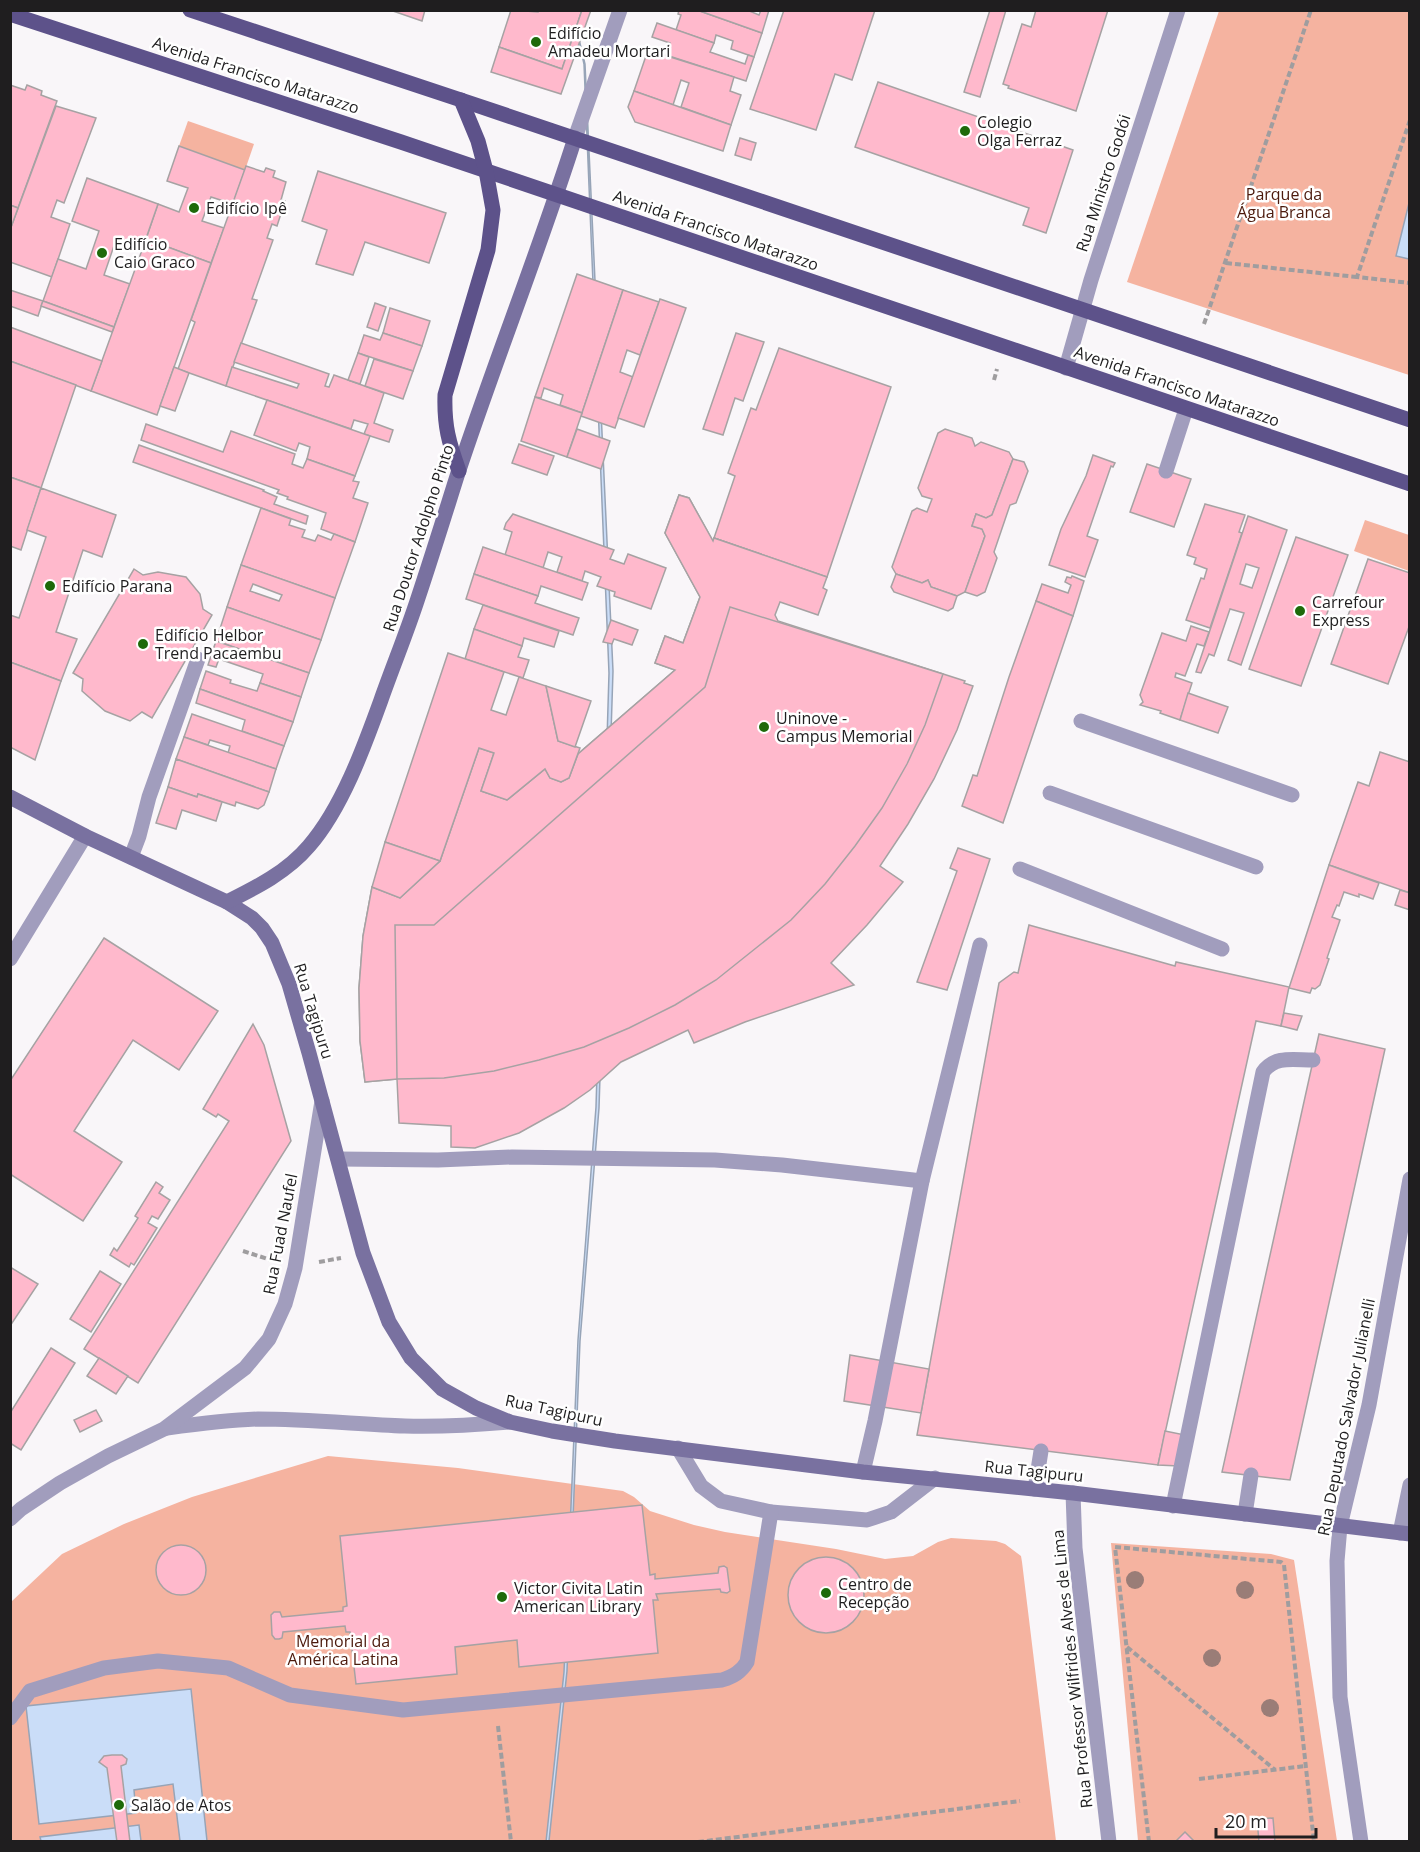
<svg xmlns="http://www.w3.org/2000/svg" width="1420" height="1852" viewBox="0 0 1420 1852" font-family="'Open Sans',sans-serif">
<rect width="100%" height="100%" fill="#f9f6f9"/>
<g fill="#f5b3a0">
<path d="M1219 11H1409V375L1127 282Z"/>
<path d="M188 121 254 144 245 170 179 146Z"/>
<path d="M1365 520 1409 535V571L1354 551Z"/>
<path d="M328 1456 458 1468 623 1491 634 1497 650 1511 694 1525 725 1532 836 1549 885 1559 913 1556 938 1542 951 1538 996 1541 1005 1544 1021 1556 1022 1562 1056 1841 11 1842V1602L62 1554 124 1524 192 1497Z"/>
<path d="M1111 1543 1271 1554 1294 1560 1337 1841H1138Z"/>
</g>
<g fill="#caddf8" stroke="#97a4b7" stroke-width="1.5">
<path d="M572 10 585 64 613 671 599 1108 580 1341 567 1671 549 1841 546 1842 564 1672 578 1340 596 1107 609 673 584 64Z"/>
<path d="M1409 203V259L1396 256Z"/>
<path d="M191 1689 207 1841H180L173 1784 134 1790 136 1813 39 1824 26 1706Z"/>
<path d="M139 1825 141 1841H41L40 1837Z"/>
</g>
<g fill="#ffb9cc" stroke="#a6a2a3" stroke-width="1.5" fill-rule="evenodd">
<path d="M390 10H425L422 21Z"/>
<path d="M511 10 538 12V10H582L562 69 499 47Z"/>
<path d="M582 10H591L561 94 491 72 499 47 562 69Z"/>
<path d="M679 10H697L762 33 754 57 731 49 733 41 716 35 714 43 676 30 681 15 678 14Z"/>
<path d="M697 10H747L759 15 761 10H769L762 33Z"/>
<path d="M784 10H875L852 80 835 74 816 130 750 109Z"/>
<path d="M990 10H1006L980 97 964 92Z"/>
<path d="M1036 10H1108L1076 111 1008 88 1009 86 1003 84 1022 24 1031 27Z"/>
<path d="M657 23 714 43 710 52 745 64 748 55 754 57 746 81 666 55 670 43 652 37Z"/>
<path d="M648 50 734 77 730 91 741 95 731 125 681 107 689 83 681 80 673 105 634 91Z"/>
<path d="M878 82 1073 150 1046 233 1023 225 1029 208 855 147Z"/>
<path d="M10 85 25 90 27 85 42 91 41 95 57 101 18 208 10 205Z"/>
<path d="M634 91 731 125 723 151 635 122 628 107Z"/>
<path d="M56 106 96 118 64 203 57 200 51 217 70 224 52 277 10 262V230Z"/>
<path d="M740 138 756 143 751 160 735 155Z"/>
<path d="M179 146 245 170 233 204 211 197 202 221 224 228 211 263 146 239 158 204 179 212 188 188 167 181Z"/>
<path d="M246 166 264 172 266 168 275 171 273 177 286 182 281 200 285 201 277 226 272 224 267 238 273 240 252 299 257 300 226 386 178 369 195 322 191 320Z"/>
<path d="M318 171 446 213 429 263 365 242 353 275 316 264 327 230 302 221Z"/>
<path d="M87 178 158 204 143 247 117 237 104 275 130 284 114 327 43 301 58 259 86 269 99 231 72 221Z"/>
<path d="M10 205 18 208 10 230Z"/>
<path d="M146 239 211 263 157 415 91 391Z"/>
<path d="M577 274 623 290 582 413 560 405 563 395 544 388 541 398 535 397Z"/>
<path d="M10 290 43 301 38 316 10 306Z"/>
<path d="M623 290 659 302 640 355 627 350 620 372 633 377 615 428 581 416Z"/>
<path d="M660 299 686 308 644 427 618 418Z"/>
<path d="M43 301 114 327 112 332 41 306Z"/>
<path d="M375 303 386 307 378 331 367 327Z"/>
<path d="M390 308 430 321 422 346 383 333Z"/>
<path d="M10 327 102 361 91 391 10 361Z"/>
<path d="M383 333 422 346 413 371 358 353 364 335 380 340Z"/>
<path d="M736 333 764 342 743 401 735 398 723 435 703 429Z"/>
<path d="M241 343 329 374 325 386 329 387 334 375 384 393 374 423 393 430 389 442 364 434 368 424 354 420 351 429 226 386 232 367 297 388 299 384 234 362Z"/>
<path d="M779 348 891 387 827 577 714 538 735 476 728 473 751 408 756 410Z"/>
<path d="M358 353 369 357 360 384 348 380Z"/>
<path d="M374 359 413 371 403 399 365 386Z"/>
<path d="M10 361 76 385 41 488 10 477Z"/>
<path d="M174 367 189 373 175 411 160 406Z"/>
<path d="M535 397 582 413 567 457 521 441Z"/>
<path d="M267 400 370 436 355 476 307 459 310 447 299 443 296 451 254 435Z"/>
<path d="M146 424 223 452 231 431 295 454 292 464 303 468 307 459 355 476 353 481 359 482 353 498 368 503 355 542 321 529 326 513 287 499 288 497 277 493 279 490 141 440Z"/>
<path d="M577 429 610 441 601 469 567 457Z"/>
<path d="M945 429 972 438 975 446 981 442 1009 452 1013 459 992 515 986 518 976 514 972 526 982 529 985 536 965 592 957 596 931 587 928 580 922 583 896 574 892 567 912 511 917 508 927 512 932 499 922 496 918 488 938 433Z"/>
<path d="M519 444 554 456 547 475 512 463Z"/>
<path d="M139 445 264 490 263 491 277 497 274 504 308 516 306 524 133 462Z"/>
<path d="M1093 455 1115 463 1113 467 1111 466 1087 536 1098 540 1085 577 1049 565 1061 529 1086 476Z"/>
<path d="M1013 459 1024 462 1028 471 1016 503 1010 505 994 552 997 558 985 592 977 596 965 592 985 536 982 529 972 526 976 514 986 518 992 515Z"/>
<path d="M1147 464 1191 479 1174 527 1130 512Z"/>
<path d="M10 477 41 488 21 550 10 546Z"/>
<path d="M41 488 116 515 102 557 83 550 56 632 77 639 61 681 10 662V615L19 618 46 537 27 530Z"/>
<path d="M679 495 689 498 713 541 714 538 761 554 749 591 760 616 730 607 705 687 434 925H395L397 1079 365 1082 360 1041 359 988 363 936 372 887 400 898 440 861 479 748 494 753 481 791 507 800 545 769 550 778 561 782 569 778 578 754 675 670 655 663 665 636 683 643 700 597 665 533ZM471 832 480 842 447 871 456 846Z"/>
<path d="M679 495 689 498 713 541 714 538 827 577 823 588 827 590 818 615 780 602 775 615 778 621 965 681 964 683 973 686 957 730 934 779 908 824 880 866 903 882 867 925 831 963 854 985 745 1022 694 1043 688 1030 621 1062 590 1090 564 1108 519 1133 475 1148 451 1147V1126L399 1123 397 1079 365 1082 360 1041 359 988 363 936 372 887 400 898 440 861 479 748 494 753 481 791 507 800 545 769 550 778 561 782 569 778 578 754 675 670 655 663 665 636 683 643 700 597 665 533Z"/>
<path d="M1205 504 1245 515 1239 532 1242 533 1210 628 1186 620 1201 578 1204 579 1207 569 1194 564 1196 558 1187 555Z"/>
<path d="M261 508 291 519 289 525 305 530 302 537 315 541 318 535 331 540 334 534 355 542 335 598 241 565Z"/>
<path d="M513 514 614 550 610 559 624 564 628 554 666 568 651 609 614 596 615 592 597 586 601 577 585 571 582 581 557 572 562 557 548 552 543 568 505 555 512 532 504 529 506 523Z"/>
<path d="M1248 516 1287 530 1241 665 1228 660 1244 613 1230 609 1214 656 1209 654 1201 673 1196 672ZM1246 564 1259 568 1252 588 1240 584Z"/>
<path d="M1296 537 1348 555 1301 686 1249 669Z"/>
<path d="M483 547 588 583 582 600 541 586 538 596 474 574Z"/>
<path d="M1368 559 1410 573V624L1388 684 1331 664Z"/>
<path d="M241 565 335 598 321 640 227 607ZM253 584 282 595 279 601 250 591Z"/>
<path d="M134 569 143 575 158 572 186 577 200 594 203 609 212 615 152 718 142 712 130 721 105 711 82 691 83 679 73 673Z"/>
<path d="M474 574 538 596 535 603 579 618 573 635 466 599Z"/>
<path d="M896 574 922 583 928 580 931 587 957 596 953 608 948 611 894 592 891 587Z"/>
<path d="M1072 576 1084 581 1073 616 1036 601 1042 584 1068 593 1071 585 1065 582 1067 577 1071 578Z"/>
<path d="M1036 601 1073 616 1003 823 962 806 973 775 977 776 1009 677Z"/>
<path d="M483 605 559 631 554 647 524 638 522 646 474 629Z"/>
<path d="M227 607 321 640 309 673 216 641Z"/>
<path d="M730 607 943 674 925 725 907 764 882 808 855 846 825 884 791 920 716 980 675 1005 629 1028 584 1047 539 1060 494 1071 444 1078 397 1079 395 925H434L705 687Z"/>
<path d="M611 620 638 630 632 645 614 639 612 644 603 642Z"/>
<path d="M1191 626 1209 632 1204 646 1197 644 1185 676 1176 673 1175 677 1192 683 1180 720 1160 713 1161 711 1140 705 1143 702 1140 695 1162 633 1186 641Z"/>
<path d="M474 629 522 646 518 657 529 660 523 678 465 659Z"/>
<path d="M216 641 309 673 301 697 260 683 263 674 219 659 216 667 208 665Z"/>
<path d="M448 653 504 672 491 710 506 715 519 677 546 686 558 741 580 748 569 778 561 782 550 778 545 769 507 800 481 791 494 753 479 748 440 861 385 842Z"/>
<path d="M10 662 61 681 35 760 10 747Z"/>
<path d="M206 671 231 680 230 683 257 691 260 683 301 697 293 722 200 689Z"/>
<path d="M546 686 591 701 575 747 558 741Z"/>
<path d="M200 689 293 722 284 746 242 731 245 720 196 703Z"/>
<path d="M1188 693 1228 707 1218 733 1180 720Z"/>
<path d="M192 714 284 746 276 769 228 753 230 746 210 740 208 745 184 737Z"/>
<path d="M184 737 276 769 269 792 176 759Z"/>
<path d="M1380 752 1410 762V893L1329 865 1358 782 1369 786Z"/>
<path d="M176 759 269 792 264 805 258 809 236 802 235 806 198 794 197 797 168 787Z"/>
<path d="M168 787 197 797 198 794 222 802 216 821 182 810 176 829 156 823Z"/>
<path d="M385 842 440 861 400 898 372 887Z"/>
<path d="M958 848 990 859 947 990 917 982 957 871 950 868Z"/>
<path d="M1329 865 1379 883 1373 899 1359 894V897L1344 892 1339 906 1337 905 1332 917 1340 920 1327 958 1329 959 1320 985 1315 989 1312 988 1310 993 1289 988Z"/>
<path d="M1400 890 1410 893V910L1395 905Z"/>
<path d="M1029 925 1175 966 1176 962 1289 987 1281 1026 1256 1021 1158 1465 917 1435 999 983 1014 972 1018 973Z"/>
<path d="M104 938 218 1011 179 1070 133 1040 74 1131 122 1162 83 1221 10 1174V1081Z"/>
<path d="M1284 1013 1302 1016 1297 1030 1281 1026Z"/>
<path d="M253 1024 264 1045 291 1141 138 1383 84 1349 229 1121 218 1114 216 1117 203 1109Z"/>
<path d="M1319 1034 1385 1049 1290 1480 1222 1472Z"/>
<path d="M156 1182 163 1187 159 1193 170 1200 158 1219 152 1216 148 1223 157 1228 134 1265 131 1263 129 1267 110 1255 114 1248 117 1251 138 1218 135 1216Z"/>
<path d="M10 1267 38 1284 10 1326Z"/>
<path d="M100 1271 121 1284 91 1332 70 1319Z"/>
<path d="M51 1348 75 1363 21 1450 10 1443V1413Z"/>
<path d="M850 1355 929 1369 921 1413 844 1401Z"/>
<path d="M99 1358 128 1376 116 1394 87 1376Z"/>
<path d="M96 1410 102 1421 80 1432 74 1420Z"/>
<path d="M1165 1431 1185 1435 1179 1466 1158 1465Z"/>
<path d="M642 1505 650 1575 655 1574V1579L718 1573 719 1567 724 1566 727 1568 730 1591 727 1593 721 1592 720 1589 656 1594 658 1600H653L658 1653 519 1667 517 1640 455 1647 457 1674 356 1684 350 1632H346L345 1626 283 1632 282 1638 279 1639H275L272 1635 271 1615 274 1612H280L282 1617 343 1611V1607L347 1606 340 1536Z"/>
<circle cx="181" cy="1570" r="25"/>
<circle cx="826" cy="1595" r="38"/>
<path d="M112 1755H122L127 1759 126 1764 121 1766 130 1842H117L107 1768 99 1762 104 1756Z"/>
<path d="M1273 1818 1275 1842H1259L1257 1819Z"/>
<path d="M1185 1832 1195 1842H1175Z"/>
</g>
<g fill="none" stroke-linecap="round" stroke-linejoin="round">
<g stroke="#9f9d9f" stroke-width="4" stroke-dasharray="6 3" stroke-linecap="butt">
<path d="M1410 120 1357 277 1410 283"/>
<path d="M1226 263 1357 277"/>
<path d="M1204 324 1311 10"/>
<path d="M994 380 997 369"/>
<path d="M243 1251 271 1260"/>
<path d="M319 1262 341 1258"/>
<path d="M1127 1647 1274 1769"/>
<path d="M498 1726 511 1842"/>
<path d="M1199 1779 1305 1766"/>
<path d="M698 1842 1020 1801"/>
<path d="M1149 1842 1115 1547 1281 1562 1284 1565 1314 1842"/>
</g>
<g stroke="#a19dbd" stroke-width="15">
<path d="M1166 471 1186 409"/>
<path d="M1081 721 1292 795"/>
<path d="M1050 793 1256 867"/>
<path d="M131 857 139 836 149 797 198 659"/>
<path d="M1020 869 1222 949"/>
<path d="M338 1159 438 1160 512 1157 715 1160 782 1165 922 1181"/>
<path d="M863 1472 875 1421 922 1181 980 945"/>
<path d="M1035 1489 1041 1451"/>
<path d="M1173 1506 1263 1072C1275 1055 1294 1060 1313 1060"/>
<path d="M771 1512 867 1520 891 1512 935 1478"/>
<path d="M1245 1514 1251 1475"/>
<path d="M1400 1533 1410 1485"/>
<path d="M10 1718 30 1691 104 1668 158 1661 228 1668 290 1695 403 1710 722 1680C734 1676 741 1672 747 1662L771 1512 721 1501 701 1486 678 1448"/>
</g>
<g stroke="#a19dbd" stroke-width="15">
<path d="M575 138 620 10"/>
<path d="M1066 368 1091 280 1178 10"/>
<path d="M10 959 85 836"/>
<path d="M167 1428C197 1424 227 1420 258 1419 307 1419 356 1424 405 1426 440 1427 475 1425 510 1422"/>
<path d="M1073 1493 1075 1548 1109 1842"/>
<path d="M10 1519 21 1509 60 1483 108 1456 164 1429 245 1368 269 1339 285 1304 295 1268 322 1101"/>
<path d="M1361 1842 1340 1697 1337 1561 1340 1526 1369 1405 1410 1179"/>
</g>
<g stroke="#7971a0" stroke-width="15">
<path d="M10 797 85 836 227 902 252 918 262 928 272 943 289 984 309 1053 363 1253 389 1322 411 1358 442 1389 476 1408 510 1422 552 1431 615 1441 863 1472 1073 1493 1410 1534"/>
<path d="M227 902C257 887 287 872 309 846 342 808 364 747 381 700 393 666 407 632 418 598 432 556 445 514 458 473 495 361 539 251 575 138"/>
</g>
<g stroke="#5d528a" stroke-width="15">
<path d="M190 10 461 100 1410 420"/>
<path d="M10 14 401 142 1410 484"/>
<path d="M459 471C449 443 444 426 445 395L488 250 493 210 486 171 478 141 461 100"/>
</g>
</g>
<g fill="#9a7d77">
<circle cx="1135" cy="1580" r="9"/>
<circle cx="1245" cy="1590" r="9"/>
<circle cx="1212" cy="1658" r="9"/>
<circle cx="1270" cy="1708" r="9"/>
</g>
<g fill="#1e6a0a" stroke="#fff" stroke-width="2">
<circle cx="536" cy="42" r="6"/>
<circle cx="965" cy="131" r="6"/>
<circle cx="194" cy="208" r="6"/>
<circle cx="102" cy="253" r="6"/>
<circle cx="50" cy="586" r="6"/>
<circle cx="1300" cy="611" r="6"/>
<circle cx="143" cy="644" r="6"/>
<circle cx="764" cy="727" r="6"/>
<circle cx="826" cy="1593" r="6"/>
<circle cx="502" cy="1597" r="6"/>
<circle cx="119" cy="1805" r="6"/>
</g>
<g text-anchor="middle" stroke-width="5" stroke-linejoin="round" paint-order="stroke">
<g font-size="16" fill="#1f1e1f" stroke="#fff" text-anchor="start">
<text x="548" y="39">Edifício<tspan x="548" dy="18">Amadeu Mortari</tspan></text>
<text x="977" y="128">Colegio<tspan x="977" dy="18">Olga Ferraz</tspan></text>
<text x="206" y="214">Edifício Ipê</text>
<text x="114" y="250">Edifício<tspan x="114" dy="18">Caio Graco</tspan></text>
<text x="62" y="592">Edifício Parana</text>
<text x="1312" y="608">Carrefour<tspan x="1312" dy="18">Express</tspan></text>
<text x="155" y="641">Edifício Helbor<tspan x="155" dy="18">Trend Pacaembu</tspan></text>
<text x="776" y="724">Uninove -<tspan x="776" dy="18">Campus Memorial</tspan></text>
<text x="838" y="1590">Centro de<tspan x="838" dy="18">Recepção</tspan></text>
<text x="514" y="1594">Victor Civita Latin<tspan x="514" dy="18">American Library</tspan></text>
<text x="131" y="1811">Salão de Atos</text>
</g>
<g font-size="16" fill="#1f1e1f" stroke="#fff">
<text transform="translate(256 75) rotate(18)" y="6">Avenida Francisco Matarazzo</text>
<text transform="translate(1103 183) rotate(-72)" y="6">Rua Ministro Godói</text>
<text transform="translate(716 230) rotate(19)" y="6">Avenida Francisco Matarazzo</text>
<text transform="translate(1177 386) rotate(19)" y="6">Avenida Francisco Matarazzo</text>
<text transform="translate(418 538) rotate(-72)" y="6">Rua Doutor Adolpho Pinto</text>
<text transform="translate(314 1011) rotate(73)" y="6">Rua Tagipuru</text>
<text transform="translate(280 1234) rotate(-79)" y="6">Rua Fuad Naufel</text>
<text transform="translate(554 1410) rotate(12)" y="6">Rua Tagipuru</text>
<text transform="translate(1346 1417) rotate(-79)" y="6">Rua Deputado Salvador Julianelli</text>
<text transform="translate(1034 1471) rotate(6)" y="6">Rua Tagipuru</text>
<text transform="translate(1072 1669) rotate(-96)" y="6">Rua Professor Wilfrides Alves de Lima</text>
</g>
<g font-size="16" fill="#4c1a0c" stroke="#fff">
<text x="1284" y="200">Parque da<tspan x="1284" dy="18">Água Branca</tspan></text>
<text x="343" y="1647">Memorial da<tspan x="343" dy="18">América Latina</tspan></text>
</g>
</g>
<rect width="1420" height="1852" fill="none" stroke="#1f1e1f" stroke-width="24"/>
<path d="M1216 1828v9h100v-9" fill="none" stroke="#1f1e1f" stroke-width="3"/>
<text x="1225" y="1828" font-size="18" fill="#1f1e1f" stroke="#ffffff" stroke-width="4.5" paint-order="stroke">20 m</text>
</svg>
